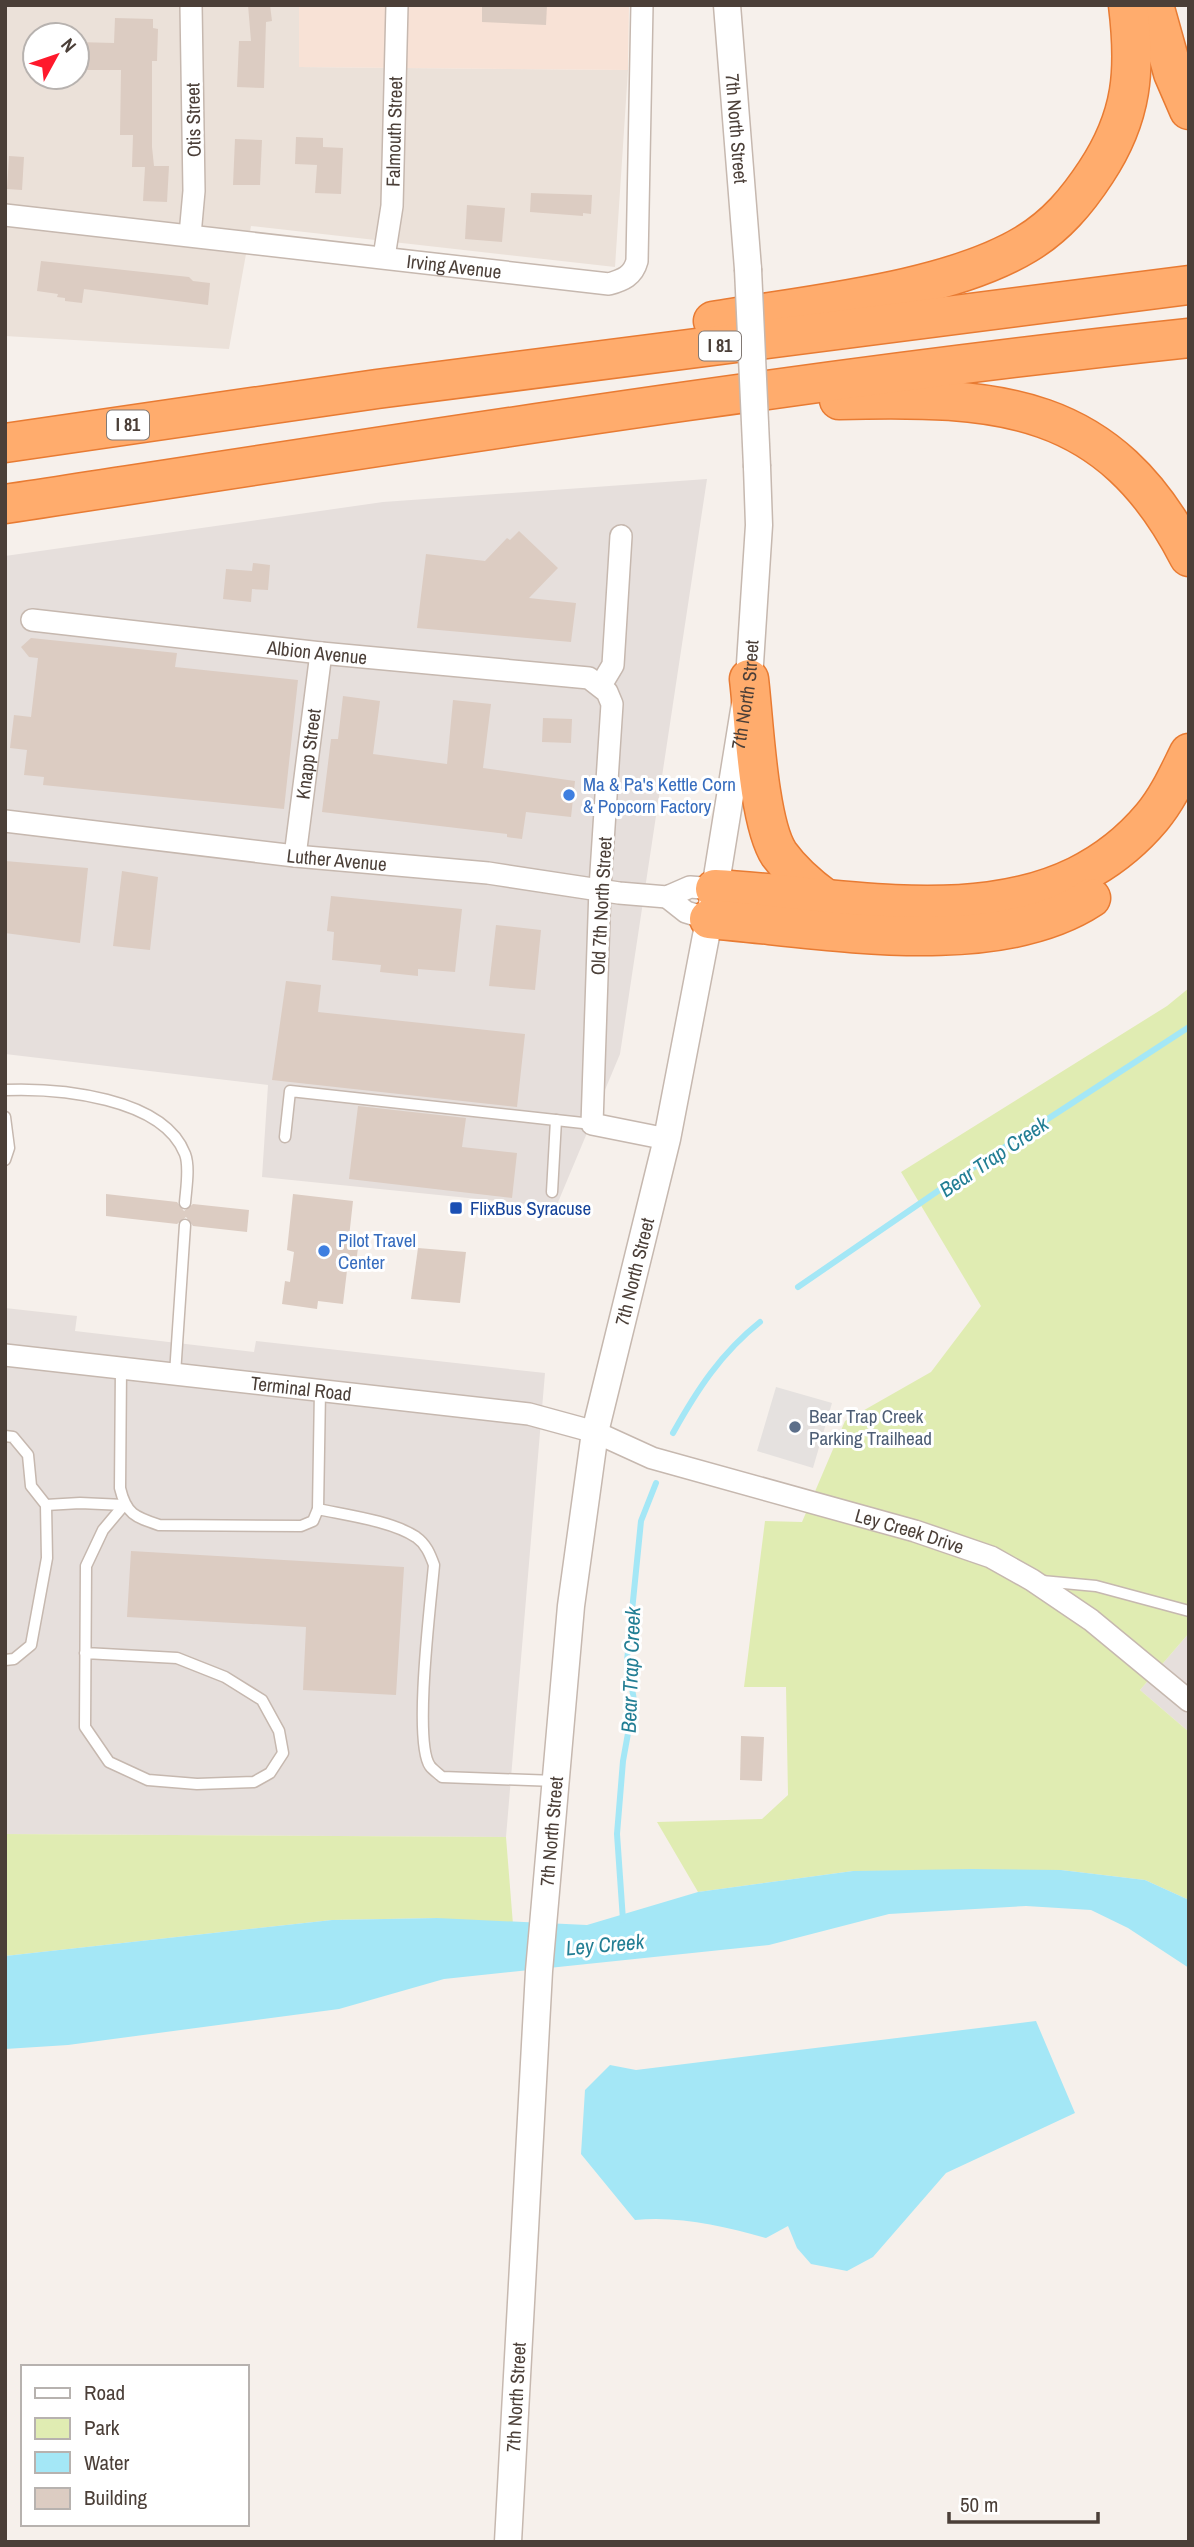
<svg xmlns="http://www.w3.org/2000/svg" width="1194" height="2547" viewBox="0 0 1194 2547" font-family="'Archivo Narrow',sans-serif">
<rect width="100%" height="100%" fill="#f6f0eb"/>
<path fill="#ebe1d9" fill-rule="evenodd" d="M5 5H299L300 67 628 70 615 267 251 226 229 349 5 336ZM35 35H77V77H35Z"/>
<path fill="#f8e2d6" d="M299 5H629L628 70 299 67Z"/>
<g fill="#e6dfdc">
<path d="M707 479 620 1054 556 1207 262 1177 268 1085 5 1054V556L383 502Z"/>
<path d="M5 1308 77 1316 75 1331 254 1352 256 1341 545 1373 506 1837 5 1834Z"/>
<path d="M1189 1633V1732L1140 1690Z"/>
</g>
<g fill="#e0ecb2">
<path d="M1189 988V1633L1140 1690 1189 1732V1900L1145 1880 1061 1870 853 1871 698 1892 657 1822 762 1819 788 1795 786 1687H744L765 1521 802 1522 845 1421 931 1372 981 1306 901 1172 1167 1006Z"/>
<path d="M5 1834 506 1837 514 1937 437 1918 332 1920 5 1956Z"/>
</g>
<path fill="#e5e1df" d="M776 1387 832 1403 813 1468 757 1451Z"/>
<g fill="#a4e7f6">
<path d="M971 1869 1061 1870 1145 1880 1189 1900V1968L1128 1928 1091 1910 1026 1906 889 1914 769 1945 444 1979 339 2009 68 2045 5 2049V1956L332 1920 437 1918 587 1925 698 1892 853 1871Z"/>
<path d="M1036 2021 1075 2113 946 2173 873 2257 847 2271 811 2264 797 2248 788 2226 766 2238C722 2226 681 2216 635 2220L581 2154 585 2090 610 2065 636 2070Z"/>
</g>
<g fill="none" stroke-linecap="round" stroke-linejoin="round">
<g stroke="#a4e7f6" stroke-width="6">
<path d="M798 1287 951 1182 1189 1027"/>
<path d="M673 1433C697 1390 721 1353 760 1322"/>
<path d="M623 1920 617 1834 623 1761 634 1700 627 1661 641 1521 656 1483"/>
</g>
</g>
<g fill="#dcccc2">
<path d="M248 5H270L272 21 266 22 264 88 237 87 239 41H251Z"/>
<path d="M482 5H547L546 25 482 22Z"/>
<path d="M115 18 153 19V28L158 29 157 61H152V147L154 166H169L167 202 143 201 145 167H132L133 135H120L121 70H77V42L114 43Z"/>
<path d="M296 137 323 138V147L343 148 341 194 315 193 317 165 295 164Z"/>
<path d="M235 139 262 140 260 185H233Z"/>
<path d="M9 156 24 157 22 190 7 189Z"/>
<path d="M531 193 592 195 591 214 583 213V216L530 212Z"/>
<path d="M467 205 505 208 502 242 465 239Z"/>
<path d="M41 261 189 277 193 281 210 283 208 305 84 289 82 303 65 301V298L57 297 58 294 37 291Z"/>
<path d="M519 531 558 568 529 598 576 603 571 642 417 628 426 554 485 561 507 538 510 540Z"/>
<path d="M253 563 270 565 268 590 252 589 251 602 223 599 226 569 252 571Z"/>
<path d="M31 638 177 653 175 667 298 680 284 809 43 785 44 777 24 775 27 750 10 748 14 715 31 717 38 658 29 657 21 647Z"/>
<path d="M343 696 380 701 373 754 447 764 453 700 491 704 483 768 575 781 571 817 526 812 522 839 507 837V834L322 812 331 739H338Z"/>
<path d="M543 718 572 719 571 743 542 742Z"/>
<path d="M5 861 88 868 80 943 5 933Z"/>
<path d="M122 871 158 877 150 950 113 946Z"/>
<path d="M331 896 462 909 455 972 418 969V976L380 972 381 965 332 960 334 932 327 931Z"/>
<path d="M496 925 541 930 535 990 489 986Z"/>
<path d="M286 981 321 985 318 1012 525 1034 517 1107 272 1080Z"/>
<path d="M358 1106 466 1118 462 1147 517 1153 512 1198 349 1179Z"/>
<path d="M106 1194 177 1202 184 1211 193 1204 249 1210 247 1232 193 1226 186 1217 177 1224 106 1216Z"/>
<path d="M293 1194 353 1201 348 1246 358 1248 356 1263 348 1262 343 1304 318 1301 317 1309 282 1304 285 1281 290 1282 294 1252 287 1250Z"/>
<path d="M418 1248 466 1252 460 1303 411 1299Z"/>
<path d="M131 1551 404 1567 396 1695 303 1690 306 1627 127 1617Z"/>
<path d="M741 1736 764 1737 762 1781 740 1780Z"/>
</g>
<g fill="none" stroke-linecap="round" stroke-linejoin="round">
<g stroke="#c6b8af" stroke-width="13">
<g id="service">
<path d="M5 1090C58 1088 163 1097 185 1154 190 1167 186 1189 185 1203"/>
<path d="M5 1117 9 1148 5 1160"/>
<path d="M285 1137 290 1091 592 1124"/>
<path d="M552 1192 556 1120"/>
<path d="M121 1368 120 1488C126 1514 135 1517 159 1525L301 1526 313 1521 318 1509 320 1390"/>
<path d="M175 1374 185 1225"/>
<path d="M5 1436 13 1437 28 1455 31 1486 46 1505 47 1558 31 1645 14 1659 5 1660"/>
<path d="M46 1505 80 1503 124 1505"/>
<path d="M318 1509C346 1515 392 1521 416 1537 426 1544 430 1554 434 1565 431 1600 413 1742 430 1766 433 1770 439 1774 442 1777L556 1781"/>
<path d="M1042 1581 1096 1586 1189 1611"/>
<path d="M85 1653 177 1658 225 1677 262 1700 279 1731 283 1753 270 1773 254 1782 197 1784 148 1780 109 1762 85 1727 86 1566 103 1530 124 1505"/>
</g>
</g>
<g stroke="#c6b8af" stroke-width="24">
<g id="minor">
<path id="s1" d="M5 215 609 284C623 280 633 276 637 261L642 5"/>
<path d="M190 235 194 191 191 5"/>
<path id="s2" d="M384 257 392 206 397 5"/>
<path id="s3" d="M32 620 321 653 589 678 607 692 612 704 600 888 592 1124 667 1139"/>
<path d="M601 685 613 665 621 536"/>
<path id="s4" d="M5 821 295 856 488 873 619 893 667 897 690 887 715 889"/>
<path id="s5" d="M295 856 321 653"/>
<path d="M667 897 686 912 709 919"/>
<path id="s6" d="M5 1355 529 1414 595 1432 652 1458 915 1531 991 1557 1032 1580 1091 1620 1189 1701"/>
</g>
</g>
<g stroke="#c6b8af" stroke-width="29">
<g id="tertiary">
<path id="s7" d="M727 5 748 269"/>
<path id="s8" d="M508 2542 539 1971 571 1606 595 1432 667 1139 715 889 749 679 759 525 757 467"/>
</g>
</g>
<g stroke="#e87b33" stroke-width="41">
<g id="motorway">
<path d="M1154 5 1173 73 1189 110"/>
<path d="M713 321C806 305 947 292 1026 244 1056 226 1077 201 1096 172 1133 116 1136 70 1128 5"/>
<path d="M839 400C998 396 1109 401 1189 557"/>
<path d="M5 443 377 389 1189 285"/>
<path d="M5 504C399 444 793 380 1189 338"/>
<path d="M749 679C754 720 758 822 779 854 792 872 808 886 826 899"/>
<path d="M715 889C862 897 1043 947 1152 817 1168 798 1178 775 1189 753"/>
<path d="M709 919C820 928 994 962 1091 898"/>
</g>
</g>
<use href="#service" stroke="#fff" stroke-width="10"/>
<use href="#minor" stroke="#fff" stroke-width="21"/>
<use href="#tertiary" stroke="#fff" stroke-width="26"/>
<use href="#motorway" stroke="#ffac6d" stroke-width="38"/>
<g stroke="#c6b8af" stroke-width="29" stroke-linecap="butt">
<path id="tertiary-bridge" d="M748 269 757 467"/>
</g>
<use href="#tertiary-bridge" stroke="#fff" stroke-width="26"/>
</g>
<g fill="#3f7fe0" stroke="#fff" stroke-width="2.5">
<circle cx="569" cy="795" r="7"/>
<circle cx="324" cy="1251" r="7"/>
</g>
<rect fill="#1a4fb4" stroke="#fff" stroke-width="2.5" x="449" y="1201" width="14" height="14" rx="3.5"/>
<circle fill="#5c6f8a" stroke="#fff" stroke-width="2.5" cx="795" cy="1427" r="7"/>
<g text-anchor="middle" stroke-width="6" stroke-linejoin="round" paint-order="stroke">
<g fill="#fff" stroke="#817974" stroke-width="2">
<rect x="699" y="331.5" width="42" height="29" rx="5"/>
<rect x="107" y="410.5" width="42" height="29" rx="5"/>
</g>
<g font-size="18" font-weight="bold" fill="#4b3f38">
<text x="720" y="352">I 81</text>
<text x="128" y="431">I 81</text>
</g>
<g font-size="19" fill="#4b3f38" stroke="#fff">
<text transform="translate(193 120) rotate(-91)" y="7">Otis Street</text>
<text dy="7" stroke="none"><textPath href="#s7" startOffset="124">7th North Street</textPath></text>
<text dy="7" stroke="none"><textPath href="#s2" startOffset="126">Falmouth Street</textPath></text>
<text dy="7" stroke="none"><textPath href="#s1" startOffset="452">Irving Avenue</textPath></text>
<text dy="7" stroke="none"><textPath href="#s3" startOffset="287">Albion Avenue</textPath></text>
<text dy="7" stroke="none"><textPath href="#s8" startOffset="1867">7th North Street</textPath></text>
<text dy="7" stroke="none"><textPath href="#s5" startOffset="103">Knapp Street</textPath></text>
<text dy="7" stroke="none"><textPath href="#s4" startOffset="334">Luther Avenue</textPath></text>
<text transform="translate(601 906) rotate(-87)" y="7">Old 7th North Street</text>
<text dy="7" stroke="none"><textPath href="#s8" startOffset="1279">7th North Street</textPath></text>
<text dy="7" stroke="none"><textPath href="#s6" startOffset="298">Terminal Road</textPath></text>
<text dy="7" stroke="none"><textPath href="#s6" startOffset="926">Ley Creek Drive</textPath></text>
<text dy="7" stroke="none"><textPath href="#s8" startOffset="712">7th North Street</textPath></text>
<text dy="7" stroke="none"><textPath href="#s8" startOffset="145">7th North Street</textPath></text>
</g>
<g font-size="19" fill="#366cbe" stroke="#fff" text-anchor="start">
<text x="583" y="791">Ma &amp; Pa's Kettle Corn<tspan x="583" dy="22">&amp; Popcorn Factory</tspan></text>
<text x="338" y="1247">Pilot Travel<tspan x="338" dy="22">Center</tspan></text>
</g>
<g font-size="19" fill="#164399" stroke="#fff" text-anchor="start">
<text x="470" y="1215">FlixBus Syracuse</text>
</g>
<g font-size="19" fill="#4e5e75" stroke="#fff" text-anchor="start">
<text x="809" y="1423">Bear Trap Creek<tspan x="809" dy="22">Parking Trailhead</tspan></text>
</g>
<g font-size="21" font-style="italic" fill="#227e94" stroke="#fff">
<text transform="translate(994 1157) rotate(-34)" y="7">Bear Trap Creek</text>
<text transform="translate(631 1670) rotate(-88)" y="7">Bear Trap Creek</text>
<text transform="translate(605 1945) rotate(-5)" y="7">Ley Creek</text>
</g>
</g>
<rect width="1194" height="2547" fill="none" stroke="#4b3f38" stroke-width="14"/>
<rect x="21" y="2365" width="228" height="161" fill="#ffffff" stroke="#b7b2af" stroke-width="2"/>
<rect x="35" y="2388" width="35" height="10" fill="#ffffff" stroke="#b7b2af" stroke-width="2"/>
<text x="84" y="2400" font-size="21" fill="#4b3f38">Road</text>
<rect x="35" y="2418" width="35" height="21" fill="#e0ecb2" stroke="#b7b2af" stroke-width="2"/>
<text x="84" y="2435" font-size="21" fill="#4b3f38">Park</text>
<rect x="35" y="2452" width="35" height="21" fill="#a4e7f6" stroke="#b7b2af" stroke-width="2"/>
<text x="84" y="2470" font-size="21" fill="#4b3f38">Water</text>
<rect x="35" y="2488" width="35" height="21" fill="#dcccc2" stroke="#b7b2af" stroke-width="2"/>
<text x="84" y="2505" font-size="21" fill="#4b3f38">Building</text>
<g transform="translate(56 56) rotate(50)"><circle r="33" fill="#ffffff" stroke="#b7b2af" stroke-width="2"/>
<path d="M0-5L12 26L0 18L-12 26Z" fill="#ff192c"/>
<text y="-10" font-size="19" font-weight="bold" text-anchor="middle" fill="#4b3f38">N</text>
</g>
<path d="M949 2512v10h149v-10" fill="none" stroke="#4b3f38" stroke-width="3.5"/>
<text x="960" y="2512" font-size="21" fill="#4b3f38" stroke="#ffffff" stroke-width="5" paint-order="stroke">50 m</text>
</svg>
